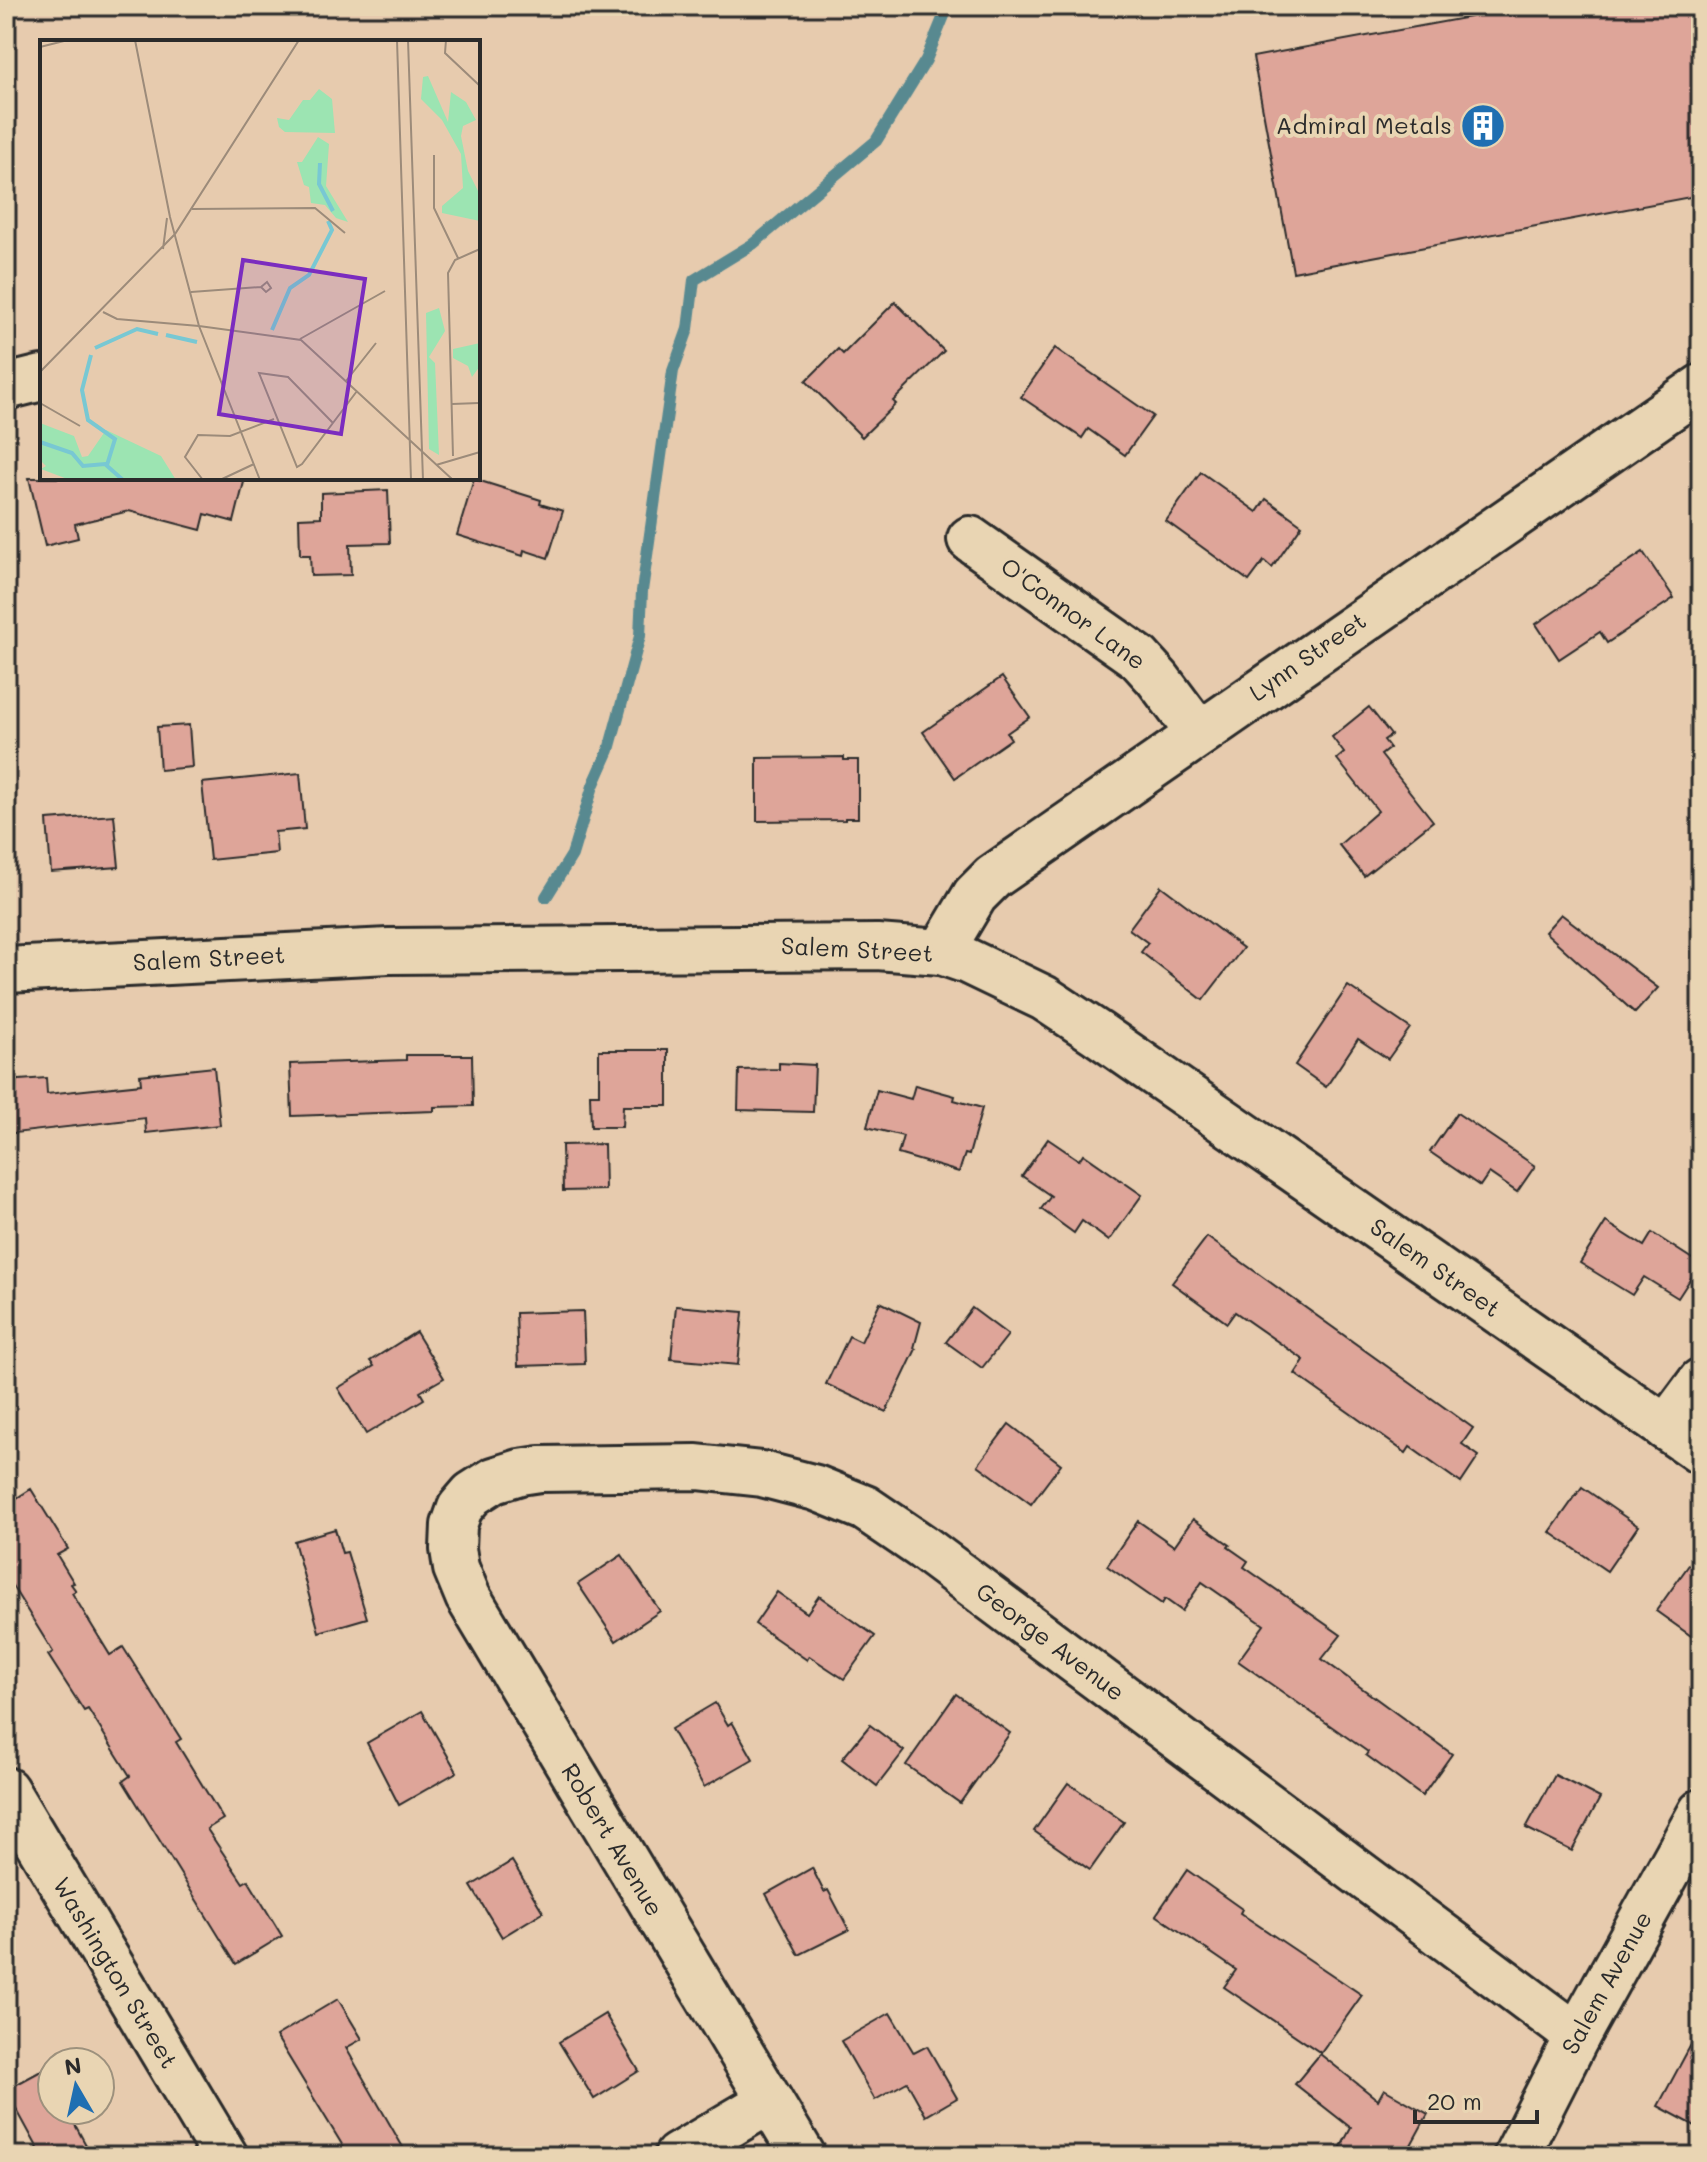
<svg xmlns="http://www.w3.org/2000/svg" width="1707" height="2162" viewBox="0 0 1707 2162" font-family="Mali,sans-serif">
<rect width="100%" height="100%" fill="#e7cbae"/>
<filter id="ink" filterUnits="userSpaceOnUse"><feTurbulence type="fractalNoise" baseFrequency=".0125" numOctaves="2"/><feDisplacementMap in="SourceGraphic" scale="16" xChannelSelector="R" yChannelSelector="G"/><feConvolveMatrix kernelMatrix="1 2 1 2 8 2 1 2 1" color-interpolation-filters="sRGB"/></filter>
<g filter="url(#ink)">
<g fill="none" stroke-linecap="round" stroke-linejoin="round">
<path stroke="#598990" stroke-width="12" d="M546 897 572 855 593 786 609 750 640 636 642 591 673 371 688 329 694 280 753 244 876 141 926 60 948 6"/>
</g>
<g fill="#dea599" stroke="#2b2b2b" stroke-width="2">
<path d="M1468 6H1701V195L1293 272 1253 57 1470 17Z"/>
<path d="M895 302 944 351 893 401 896 404 862 437 806 381 838 349 843 354Z"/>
<path d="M1055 348 1153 416 1125 455 1088 429 1082 438 1021 397Z"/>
<path d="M1201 472 1257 512 1266 499 1302 525 1272 568 1264 561 1249 581 1166 521Z"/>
<path d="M29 478H245L234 522 205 514 201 530 129 511 75 524 78 538 45 546Z"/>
<path d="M474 479 541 500 540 504 563 511 548 558 524 550 523 556 457 535Z"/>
<path d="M388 490 390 543 350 544 351 575 311 576 310 555H300L299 518 321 517V493Z"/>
<path d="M1643 552 1674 598 1607 643 1600 632 1559 659 1536 624Z"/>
<path d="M1002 677 1030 717 1007 733 1011 739 955 778 923 732Z"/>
<path d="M1369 707 1391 735 1384 740 1390 748 1381 755 1433 821 1364 876 1339 845 1378 811 1337 759 1344 753 1332 737Z"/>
<path d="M189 725 192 767 160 770 157 727Z"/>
<path d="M844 757V760H858V818H845V820L757 821V758Z"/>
<path d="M300 773 305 829 275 832 277 853 210 860 202 783Z"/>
<path d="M114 815 119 867 51 872 47 820Z"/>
<path d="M1161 886 1243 948 1203 1000 1141 952 1148 943 1129 929Z"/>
<path d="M1561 914 1658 988 1635 1013 1545 932Z"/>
<path d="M1348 986 1410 1028 1388 1059 1358 1039 1326 1087 1295 1065Z"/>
<path d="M599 1050H668V1106H623L622 1127H591L590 1094H599Z"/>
<path d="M406 1055H472L473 1106 434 1107V1111L292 1116 290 1064 406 1060Z"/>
<path d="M779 1063 815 1065 813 1112 738 1110 739 1070 779 1069Z"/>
<path d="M214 1067 220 1125 146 1133 145 1118 6 1134V1081L46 1078 47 1094 141 1084 140 1075Z"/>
<path d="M915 1085 955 1096 954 1100 982 1108 969 1155 965 1154 959 1172 898 1154 903 1136 867 1127 877 1090 911 1099Z"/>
<path d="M1457 1113 1535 1166 1517 1192 1489 1173 1480 1186 1430 1152Z"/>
<path d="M1048 1139 1079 1160 1083 1154 1142 1195 1109 1241 1082 1221 1074 1233 1041 1209 1051 1196 1022 1176Z"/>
<path d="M604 1144 605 1190 563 1191 562 1145Z"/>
<path d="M1606 1222 1644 1246 1652 1233 1700 1264 1678 1298 1644 1277 1632 1295 1580 1263Z"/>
<path d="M1207 1237 1473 1428 1462 1444 1479 1456 1461 1483 1410 1447 1406 1453 1295 1374 1304 1360 1235 1312 1227 1323 1172 1283Z"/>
<path d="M880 1302 921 1322 914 1348 916 1349 886 1412 826 1384 849 1336 861 1342Z"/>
<path d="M676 1306 743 1312 738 1365 671 1359Z"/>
<path d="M972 1308 1008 1335 982 1368 946 1342Z"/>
<path d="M583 1311 585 1364 518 1366 516 1313Z"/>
<path d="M416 1332 444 1378 420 1392 424 1399 366 1434 338 1388 374 1366 370 1361Z"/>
<path d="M1009 1424 1061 1464 1031 1504 978 1465Z"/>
<path d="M1582 1487 1638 1526 1607 1571 1550 1532Z"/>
<path d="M31 1489 68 1549 57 1555 74 1583 71 1584 76 1591 72 1593 110 1655 123 1647 181 1739 176 1742 223 1819 207 1829 243 1883 248 1880 282 1936 236 1964 123 1781 130 1776 88 1709 84 1711 48 1655 53 1652 6 1576V1505Z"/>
<path d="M1193 1519 1230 1545 1228 1547 1248 1561 1244 1567 1341 1635 1322 1659 1452 1754 1422 1796 1366 1755 1368 1752 1238 1661 1264 1625 1202 1582 1182 1611 1165 1599 1162 1604 1107 1566 1138 1521 1174 1546Z"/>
<path d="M335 1529 342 1553 347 1552 367 1618 319 1632 294 1541Z"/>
<path d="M1701 1548V1643L1656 1611Z"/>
<path d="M622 1555 660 1611 616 1641 578 1584Z"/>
<path d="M777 1592 807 1613 819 1596 875 1636 844 1679 809 1656 807 1660 755 1624Z"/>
<path d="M956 1694 1010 1733 960 1803 906 1765Z"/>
<path d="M715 1703 728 1725 732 1722 753 1759 704 1787 671 1729Z"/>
<path d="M422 1711 457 1772 399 1805 367 1743Z"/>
<path d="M870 1725 904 1751 877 1786 842 1759Z"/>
<path d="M1555 1775 1600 1798 1572 1851 1526 1828Z"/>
<path d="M1068 1783 1124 1822 1090 1870 1034 1831Z"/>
<path d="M512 1861 543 1912 502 1937 471 1886Z"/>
<path d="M812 1868 824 1892 828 1890 849 1930 799 1955 766 1894Z"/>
<path d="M1187 1870 1242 1909 1240 1913 1362 1995 1321 2053 1224 1987 1236 1970 1156 1915Z"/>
<path d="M338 1999 362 2039 346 2048 408 2156H349L276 2036Z"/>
<path d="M890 2013 914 2053 927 2046 957 2098 926 2116 907 2082 875 2100 841 2041Z"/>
<path d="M605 2014 639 2071 594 2099 559 2042Z"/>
<path d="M1701 2026V2129L1658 2106Z"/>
<path d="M1320 2054 1378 2100 1384 2089 1428 2114 1405 2156H1336L1351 2128 1295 2084Z"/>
<path d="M52 2065V2110H67L92 2156H42L6 2090Z"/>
</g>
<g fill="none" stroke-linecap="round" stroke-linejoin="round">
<g stroke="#2b2b2b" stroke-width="50">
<g id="street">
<path d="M6 387 42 378"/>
<path d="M970 539 1139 658 1158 679 1199 734"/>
<path d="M941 952 975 895 993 877 1701 387"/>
<path d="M1666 1428 1701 1381"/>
<path d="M677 2156 770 2101"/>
<path d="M803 2156 468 1597 456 1568 453 1549 454 1525 460 1508 472 1494 494 1480 520 1472 540 1469 697 1467 762 1474 816 1488 865 1508 921 1546 1577 2036"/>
<path d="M1516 2156 1577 2036 1701 1812"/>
</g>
</g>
<g stroke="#2b2b2b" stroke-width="50">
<g id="secondary">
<path d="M6 970 389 951 877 947 941 952 967 961 1044 998 1097 1033 1701 1452"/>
<path d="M6 1790 225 2156"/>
</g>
</g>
<use href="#street" stroke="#e9d5b3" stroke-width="44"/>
<use href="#secondary" stroke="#e9d5b3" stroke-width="44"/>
</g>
</g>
<defs>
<g id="building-disc" transform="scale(2.3)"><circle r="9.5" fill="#1f6fb2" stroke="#e9d5b3"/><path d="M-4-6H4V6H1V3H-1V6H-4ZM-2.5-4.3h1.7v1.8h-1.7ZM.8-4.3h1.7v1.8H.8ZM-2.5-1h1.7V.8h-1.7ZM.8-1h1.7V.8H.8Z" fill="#fff"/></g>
</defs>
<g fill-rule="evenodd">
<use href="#building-disc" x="1483" y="126"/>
</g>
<g text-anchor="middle" stroke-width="8" stroke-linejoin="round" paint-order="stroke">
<g font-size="24" fill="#2b2b2b" stroke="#e9d5b3" text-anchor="end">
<text x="1452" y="134">Admiral Metals</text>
</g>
<g font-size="24" fill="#2b2b2b" stroke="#e9d5b3">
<text transform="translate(1073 614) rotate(36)" y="8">O'Connor Lane</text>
<text transform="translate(1308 657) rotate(-35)" y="8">Lynn Street</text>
<text transform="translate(857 950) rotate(3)" y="8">Salem Street</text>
<text transform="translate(209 959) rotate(-3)" y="8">Salem Street</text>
<text transform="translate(1435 1268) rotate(35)" y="8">Salem Street</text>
<text transform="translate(1050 1642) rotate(37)" y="8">George Avenue</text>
<text transform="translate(612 1840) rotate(59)" y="8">Robert Avenue</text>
<text transform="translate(115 1973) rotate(59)" y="8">Washington Street</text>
<text transform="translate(1607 1983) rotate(-61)" y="8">Salem Avenue</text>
</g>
</g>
<g transform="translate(40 40)">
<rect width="440" height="440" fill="#e7cbae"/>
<path d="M388 36 408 82 411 52 426 62 436 80 423 86 421 96 428 131 440 155V181L402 173V166L423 148 421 114 402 80 381 59 383 37ZM279 49 292 59 295 93 245 92 239 87 237 78 249 80 263 60H270ZM278 97 289 104 286 146 308 182 296 178 285 165 271 163 269 147 264 145 257 122H262ZM399 268 405 291 389 317 395 323 399 415 389 409 386 273ZM440 303V326L432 337 428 326 413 318V309ZM0 383 34 396 42 417 48 416 66 390 121 416 136 440H30L1 429 6 426 0 420Z" fill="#9ce4b2"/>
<path fill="none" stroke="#78c8d3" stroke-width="4" d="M280 123 279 144 293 171M232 290 250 248 269 235 292 190 288 181M126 295 157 302M55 308 97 289 118 294M51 315 42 350 48 380 75 399 67 425M0 402 32 413 43 426 65 424 83 440"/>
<path fill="none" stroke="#9c8b7a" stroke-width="2" d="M95 0 130 177 159 286 220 440M357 0 371 440M368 0 383 440M406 0 405 13 440 46M0 7 28 0M394 115V168L418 218M152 169 275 168 305 193M123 209 127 178M151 252 221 247 227 242 231 248 226 252 221 247M63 272 77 279 159 286M159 286 261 300 413 440M260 299 345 251M0 332 135 194 259 0M306 341 336 303M0 363 40 386M412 364 439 363M293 383 248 337 219 333 257 427 262 424 317 351M413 416 408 233 415 220 440 209M396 425 440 412M163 440 145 417 158 395 190 396 234 379M180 440 214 424"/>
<path fill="#7b2cbf" fill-opacity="0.15" stroke="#7b2cbf" stroke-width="4" d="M203 220 325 239 301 394 179 374Z"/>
<rect width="440" height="440" fill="none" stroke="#2b2b2b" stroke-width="4"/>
</g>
<rect width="1707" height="2162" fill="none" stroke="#e9d5b3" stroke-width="32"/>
<rect x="16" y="16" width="1675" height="2130" fill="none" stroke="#2b2b2b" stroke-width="3" filter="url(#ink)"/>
<g transform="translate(76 2086) rotate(351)"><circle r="38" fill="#e9d5b3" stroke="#9d917d" stroke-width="2"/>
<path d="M0-6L14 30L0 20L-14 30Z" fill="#1f6fb2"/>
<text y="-12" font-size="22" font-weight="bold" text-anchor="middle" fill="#2b2b2b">N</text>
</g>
<path d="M1415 2110v12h122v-12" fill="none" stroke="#2b2b2b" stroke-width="4"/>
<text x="1427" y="2110" font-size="24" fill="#2b2b2b" stroke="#e9d5b3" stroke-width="6" paint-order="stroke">20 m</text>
</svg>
